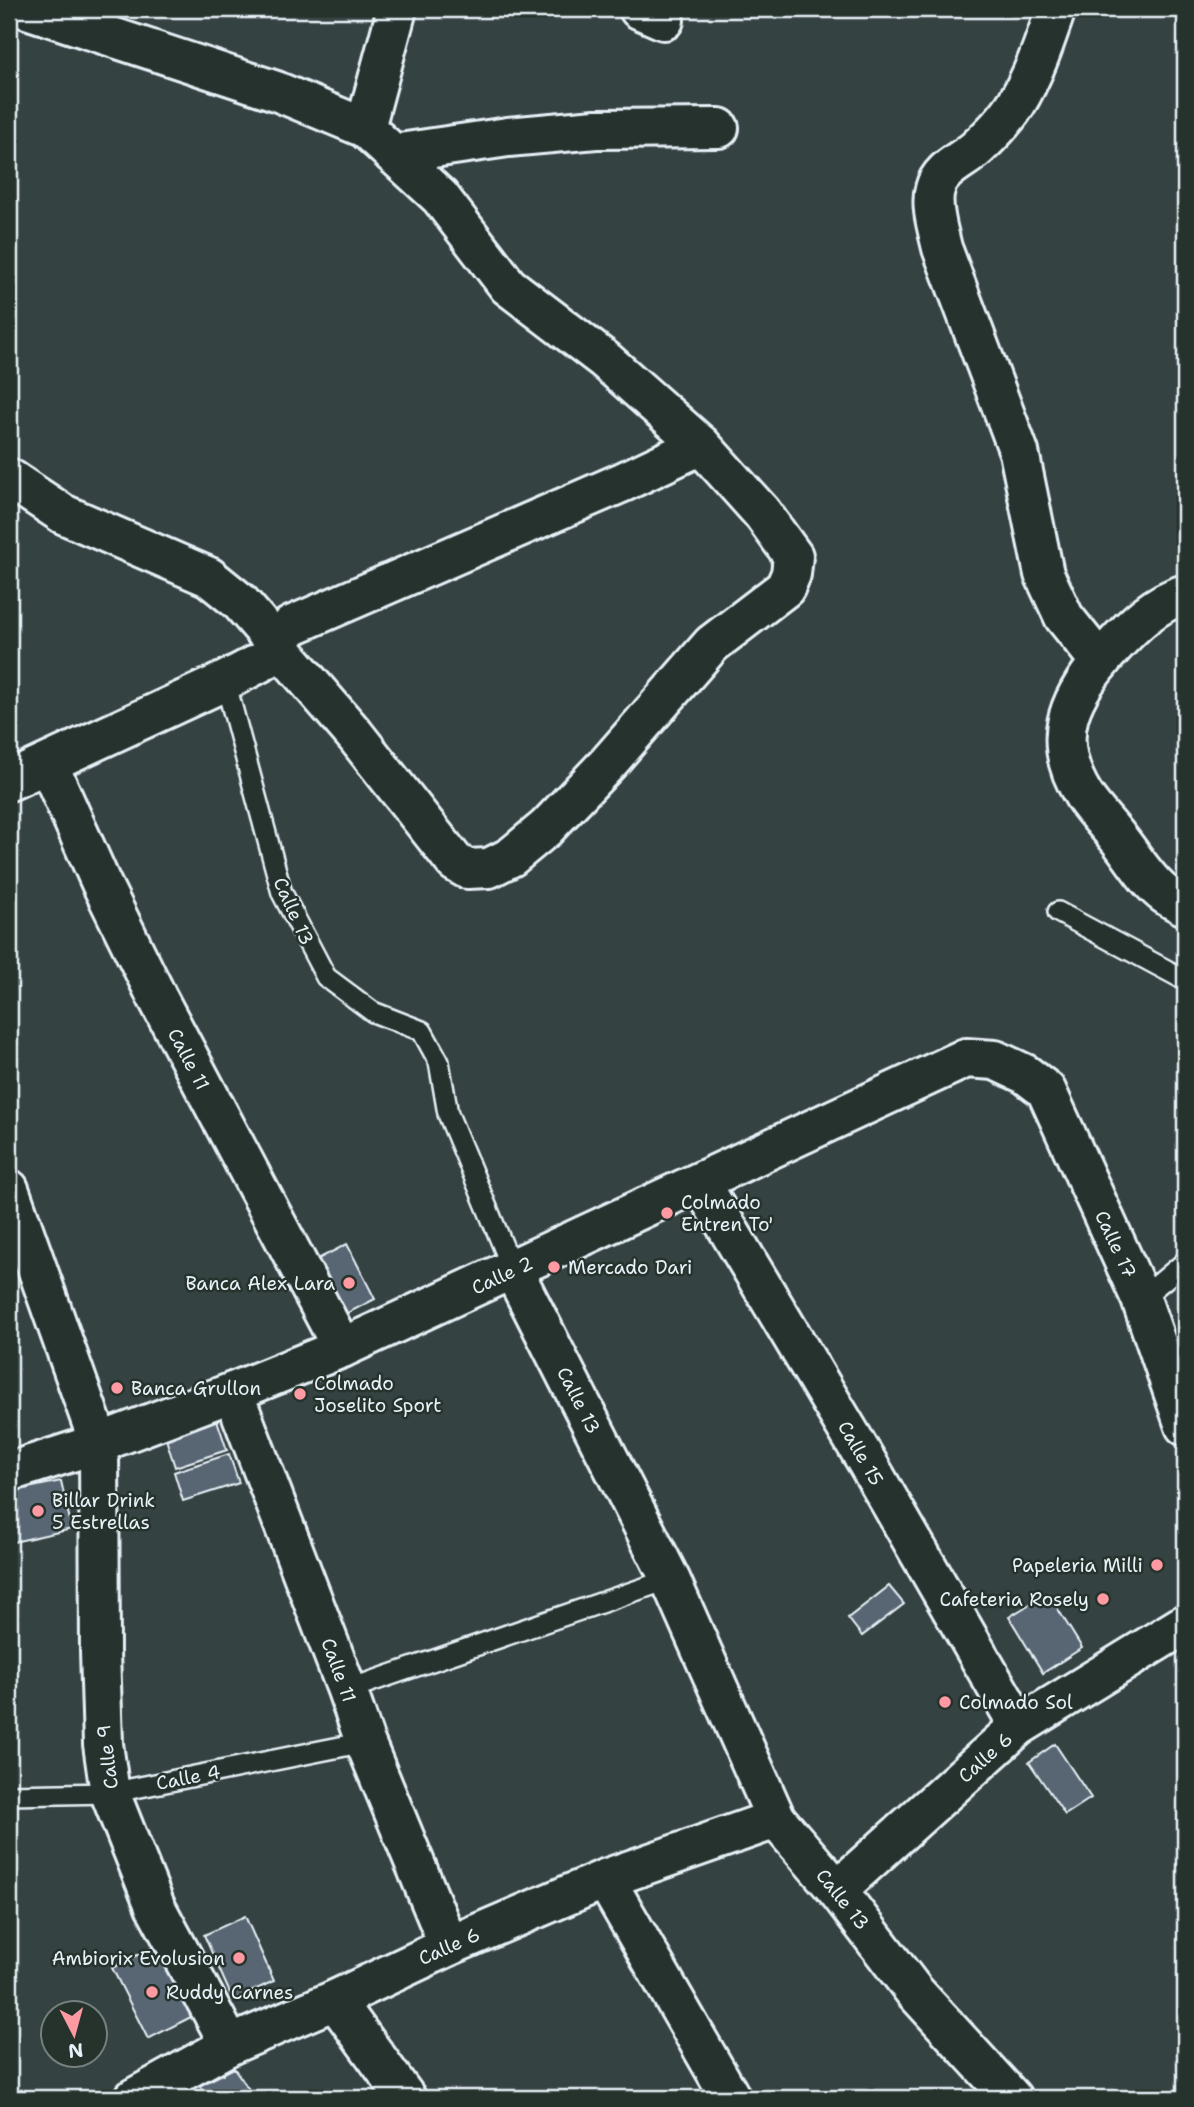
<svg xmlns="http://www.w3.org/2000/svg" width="1194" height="2107" viewBox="0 0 1194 2107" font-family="'Shantell Sans',sans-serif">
<rect width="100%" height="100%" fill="#354242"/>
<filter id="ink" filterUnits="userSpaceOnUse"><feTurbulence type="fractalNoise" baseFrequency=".0143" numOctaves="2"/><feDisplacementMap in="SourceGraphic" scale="14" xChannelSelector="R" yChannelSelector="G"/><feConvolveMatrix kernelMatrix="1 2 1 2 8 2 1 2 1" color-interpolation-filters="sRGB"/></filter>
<g filter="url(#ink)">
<g fill="#586673" stroke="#e8f1f8" stroke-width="2">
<path d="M347 1244 375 1299 338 1318 310 1263Z"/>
<path d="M217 1420 227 1450 175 1467 165 1436Z"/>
<path d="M229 1454 239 1483 183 1501 174 1472Z"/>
<path d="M61 1481 72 1529 9 1543V1492Z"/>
<path d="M889 1586 904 1604 862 1636 848 1618Z"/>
<path d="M1048 1593 1082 1648 1043 1673 1009 1617Z"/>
<path d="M1055 1744 1091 1798 1065 1815 1029 1762Z"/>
<path d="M245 1916 274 1981 233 2000 204 1935Z"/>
<path d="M157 1945 193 2016 148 2039 112 1968Z"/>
<path d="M234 2068 255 2098H211L199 2086Z"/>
</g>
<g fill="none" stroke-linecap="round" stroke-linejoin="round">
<g stroke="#e8f1f8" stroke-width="24">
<g id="lane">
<path d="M225 681 282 893 326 977 373 1012 422 1031 439 1062 448 1114 513 1270"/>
<path d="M1058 912 1185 980"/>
<path d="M1141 1299 1185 1262"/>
<path d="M347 1690 670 1579"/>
<path d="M9 1795 110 1793 365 1742"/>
</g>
</g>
<g stroke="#e8f1f8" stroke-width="44">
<g id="street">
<path d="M639 9 664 20"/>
<path d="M1056 9C1045 41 1034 75 1016 104 1006 120 991 135 977 148 963 161 940 168 935 189 930 206 938 230 942 248L1019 452 1044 574 1064 617 1100 662"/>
<path d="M365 128 397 9"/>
<path d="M393 154 508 137 596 129 719 128"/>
<path d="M9 478 63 514 209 577 240 602 355 735 455 862 467 869 489 868 511 857 546 828 609 762 712 644 785 588 791 574 793 556 762 513 701 445 605 360 508 286 440 197 365 128 276 91 27 9"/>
<path d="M1185 594C1155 603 1133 625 1113 647 1070 694 1047 737 1084 796 1094 811 1107 824 1118 838 1132 855 1145 878 1162 892 1169 898 1178 902 1185 906"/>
<path d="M48 764 101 883 157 997 342 1348"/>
<path d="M9 781 225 681 265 660 291 626 623 482 701 445"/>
<path d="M700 1182 868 1464 1019 1726"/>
<path d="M9 1189 99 1443 100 1652 103 1744 110 1793 155 1906 230 2045"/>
<path d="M513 1270 670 1579 776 1819 837 1890 914 1991 1012 2098"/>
<path d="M233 1392 347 1690 365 1742 449 1946"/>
<path d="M9 1472 99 1443 233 1392 342 1348 966 1058 995 1060 1025 1074 1046 1090 1141 1299 1185 1426"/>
<path d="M605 1879 731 2098"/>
<path d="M837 1890 1019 1726 1185 1624"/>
<path d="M335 2000 406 2098"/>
<path d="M134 2098 230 2045 335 2000 449 1946 605 1879 776 1819"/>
</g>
</g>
<use href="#lane" stroke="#26332d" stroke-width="19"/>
<use href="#street" stroke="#26332d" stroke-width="38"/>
</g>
</g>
<g fill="#ff9aa2" stroke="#26332d" stroke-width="2.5">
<circle cx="667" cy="1213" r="7"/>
<circle cx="554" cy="1267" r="7"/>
<circle cx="349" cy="1283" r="7"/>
<circle cx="117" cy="1388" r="7"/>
<circle cx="300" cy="1394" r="7"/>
<circle cx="38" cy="1511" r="7"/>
<circle cx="1157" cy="1565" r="7"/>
<circle cx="1103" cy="1599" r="7"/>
<circle cx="945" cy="1702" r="7"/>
<circle cx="239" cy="1958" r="7"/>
<circle cx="152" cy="1992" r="7"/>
</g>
<g text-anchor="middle" stroke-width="5" stroke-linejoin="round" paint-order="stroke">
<g font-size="19" fill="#e8f1f8" stroke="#26332d">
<text transform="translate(294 911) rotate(66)" y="7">Calle 13</text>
<text transform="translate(189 1059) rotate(62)" y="7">Calle 11</text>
<text transform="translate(1116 1244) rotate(65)" y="7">Calle 17</text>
<text transform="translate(502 1275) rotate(-25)" y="7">Calle 2</text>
<text transform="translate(579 1400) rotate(63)" y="7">Calle 13</text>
<text transform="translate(861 1453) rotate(60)" y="7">Calle 15</text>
<text transform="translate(339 1670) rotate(70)" y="7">Calle 11</text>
<text transform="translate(107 1757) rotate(-97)" y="7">Calle 9</text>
<text transform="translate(985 1757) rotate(-42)" y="7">Calle 6</text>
<text transform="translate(188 1777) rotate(-11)" y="7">Calle 4</text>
<text transform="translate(843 1899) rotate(51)" y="7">Calle 13</text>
<text transform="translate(449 1946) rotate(-24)" y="7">Calle 6</text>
</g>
<g font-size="19" fill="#e8f1f8" stroke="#26332d" text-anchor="start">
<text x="681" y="1209">Colmado<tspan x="681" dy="22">Entren To'</tspan></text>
<text x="568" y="1274">Mercado Dari</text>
<text x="335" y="1290" text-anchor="end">Banca Alex Lara</text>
<text x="314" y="1390">Colmado<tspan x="314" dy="22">Joselito Sport</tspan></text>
<text x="131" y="1395">Banca Grullon</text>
<text x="52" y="1507">Billar Drink<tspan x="52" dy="22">5 Estrellas</tspan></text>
<text x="1143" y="1572" text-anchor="end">Papeleria Milli</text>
<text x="1089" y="1606" text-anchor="end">Cafeteria Rosely</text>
<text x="959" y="1709">Colmado Sol</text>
<text x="225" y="1965" text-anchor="end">Ambiorix Evolusion</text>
<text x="166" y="1999">Ruddy Carnes</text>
</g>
</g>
<rect width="1194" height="2107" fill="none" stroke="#26332d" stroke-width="35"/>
<rect x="18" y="18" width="1159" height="2072" fill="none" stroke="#e8f1f8" stroke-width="2.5" filter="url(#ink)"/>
<g transform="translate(74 2034) rotate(174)"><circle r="33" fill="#26332d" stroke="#747f7e" stroke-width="2"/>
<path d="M0-5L12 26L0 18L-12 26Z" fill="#ff9aa2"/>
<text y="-10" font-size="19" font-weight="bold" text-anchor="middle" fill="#e8f1f8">N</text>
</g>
</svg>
